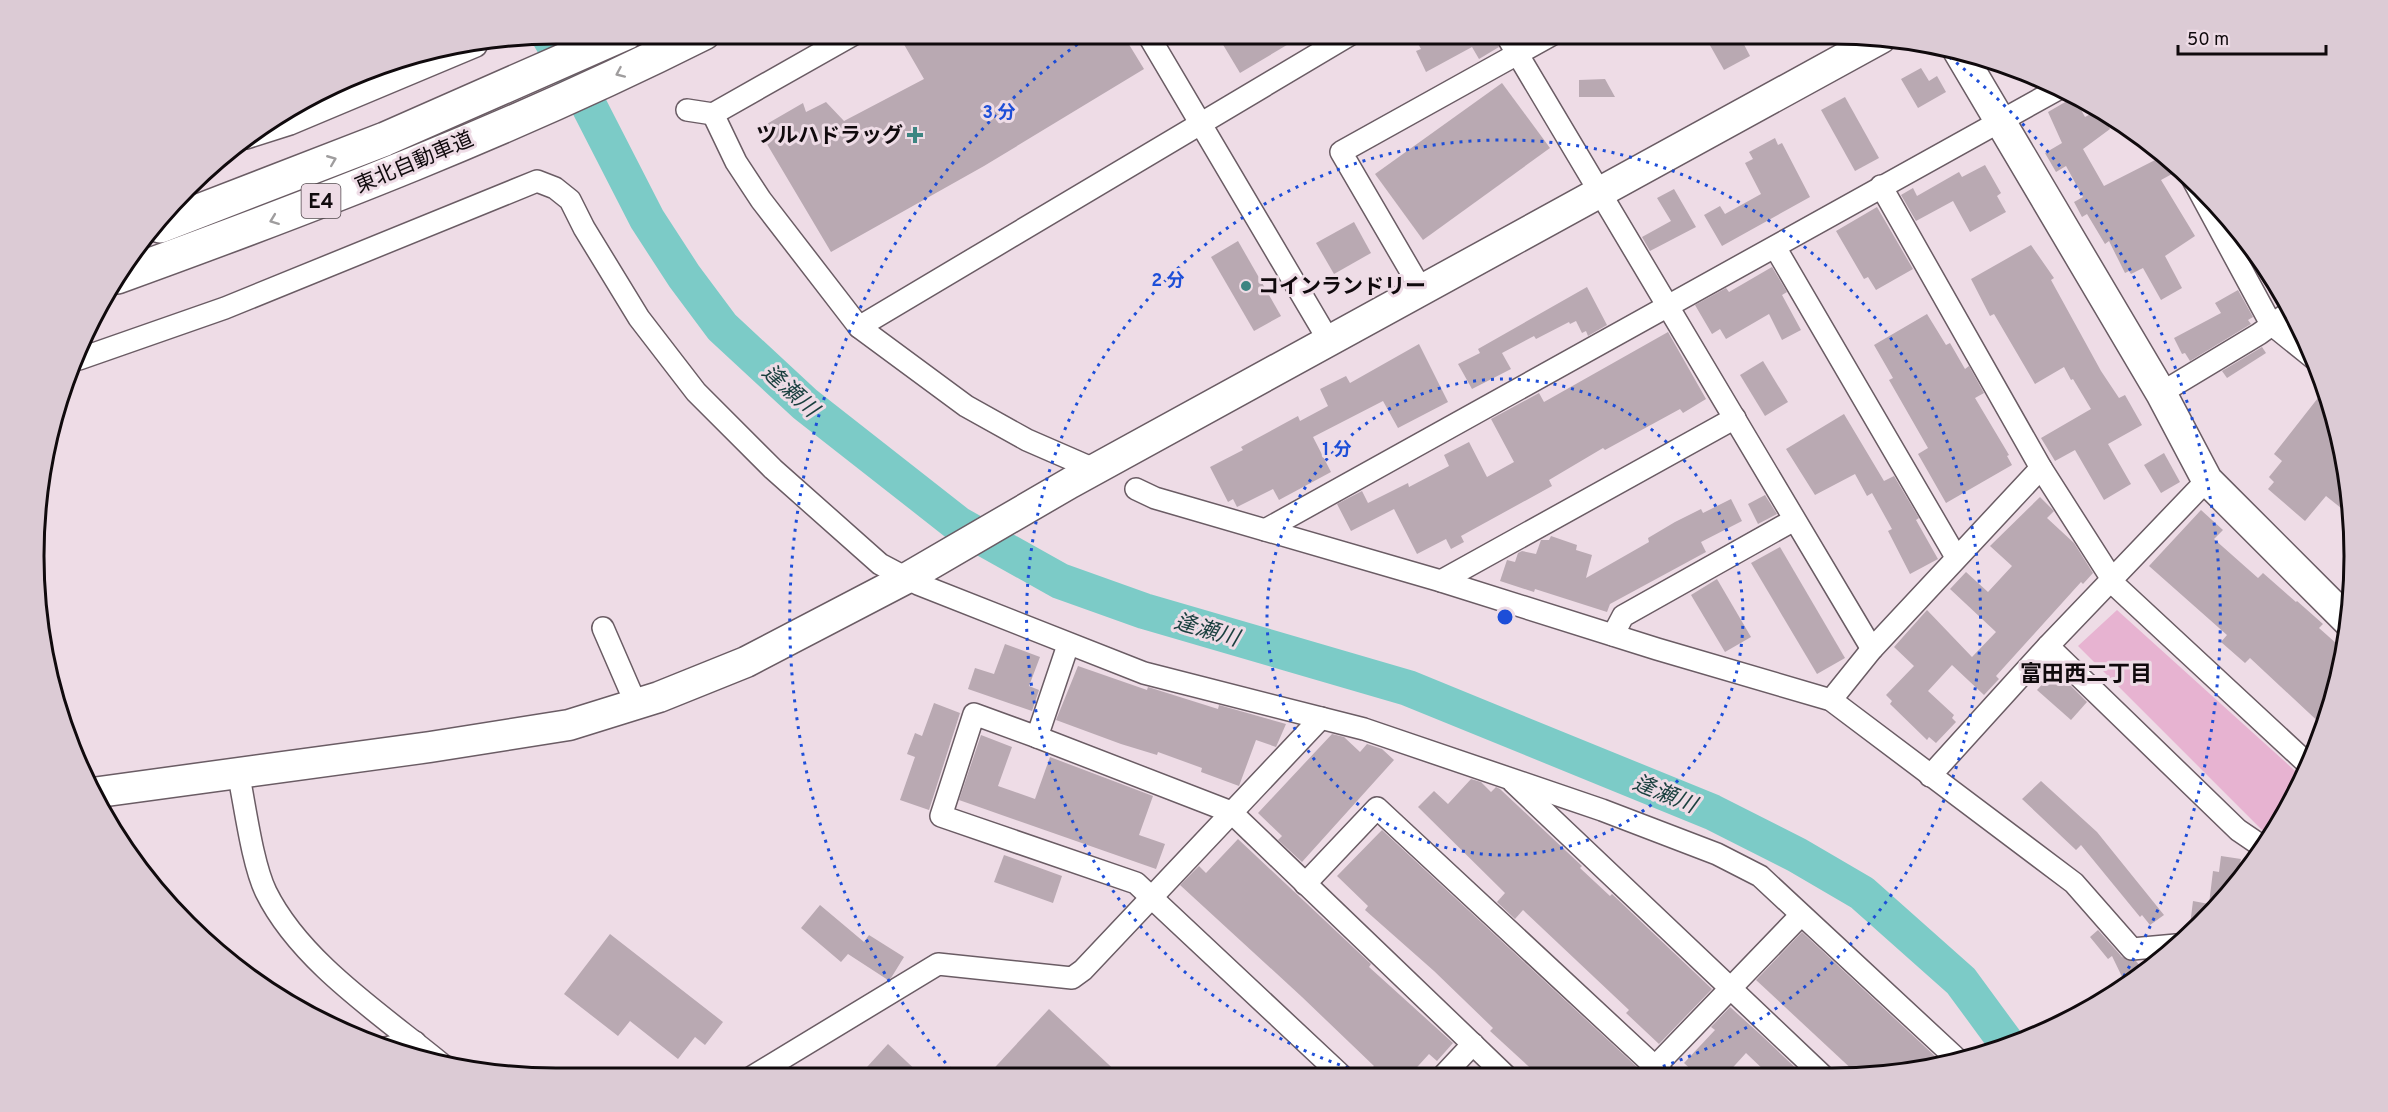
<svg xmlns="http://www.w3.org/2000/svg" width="2388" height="1112" viewBox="0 0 2388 1112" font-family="Overpass,'Noto Sans JP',sans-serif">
<rect width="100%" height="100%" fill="#eedce6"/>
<path fill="#e7b3d1" d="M2117 610 2303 778 2269 837 2078 646Z"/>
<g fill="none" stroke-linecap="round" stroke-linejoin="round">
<path stroke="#7ccbc7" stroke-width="36" d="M548 34 586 100 647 219 684 276 722 327 805 404 958 524 1060 581 1144 611 1408 688 1712 812 1797 855 1862 893 1961 981 2008 1045"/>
</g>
<g fill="#b9a9b2">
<path d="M915 33H1122L1144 69 984 166 831 252 758 129 803 103 806 112 826 102 844 121 924 79 902 41Z"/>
<path d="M1216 33H1307L1240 73Z"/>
<path d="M1412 33H1492L1499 47 1479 59 1472 47 1426 72 1416 51 1421 49Z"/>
<path d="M1720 33H1738L1750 56 1724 70 1707 40Z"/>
<path d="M1921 68 1929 81 1937 76 1946 92 1918 108 1901 79Z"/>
<path d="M1605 79 1615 97H1579V80Z"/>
<path d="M1502 83 1550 148 1423 240 1375 174Z"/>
<path d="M1845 97 1879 158 1855 171 1821 110Z"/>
<path d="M2074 97 2085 117 2100 109 2110 129 2083 149 2104 186 2163 156 2172 174 2161 180 2195 236 2165 256 2182 288 2161 300 2143 268 2131 274 2129 271 2125 273 2109 241 2105 244 2087 214 2082 217 2074 202 2083 197 2066 166 2056 172 2045 153 2062 143 2048 112Z"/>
<path d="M1775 138 1778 145 1782 143 1810 197 1722 246 1704 215 1720 206 1725 214 1761 194 1745 163 1753 159 1749 152Z"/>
<path d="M1985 165 2001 193 1997 196 2006 212 1970 232 1953 201 1916 221 1901 195 1913 188 1917 196 1959 172 1962 177Z"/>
<path d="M1674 189 1696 227 1650 251 1642 237 1671 221 1657 198Z"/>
<path d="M1877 207 1913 269 1876 290 1868 277 1864 279 1836 231Z"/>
<path d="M1354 222 1371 253 1334 274 1316 243Z"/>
<path d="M1238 241 1281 316 1254 331 1211 257Z"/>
<path d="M2031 245 2054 278 2051 280 2101 371 2119 398 2125 395 2142 425 2108 444 2131 484 2104 500 2075 450 2055 461 2041 438 2091 409 2073 379 2071 380 2064 367 2035 384 1994 314 1990 316 1971 279Z"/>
<path d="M1772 267 1787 292 1782 295 1801 330 1782 340 1769 314 1726 339 1720 329 1712 334 1695 305 1726 288 1729 292Z"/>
<path d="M1587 287 1607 325 1588 336 1586 331 1582 333 1576 321 1570 324 1569 322 1536 339 1534 336 1502 353 1511 369 1472 389 1458 364 1480 353 1478 349Z"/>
<path d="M2238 290 2253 317 2248 320 2251 324 2190 361 2185 353 2182 354 2174 338 2221 313 2215 303Z"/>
<path d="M1927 314 1946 345 1950 343 1965 369 1969 366 1984 393 1975 398 2009 455 2007 456 2012 465 1946 503 1918 454 1928 448 1889 380 1893 378 1874 345Z"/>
<path d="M1668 332 1706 399 1683 413 1680 409 1605 450 1603 448 1549 480 1552 486 1461 536 1464 542 1451 549 1446 539 1417 554 1394 509 1351 531 1337 504 1362 491 1368 503 1408 483 1409 487 1449 466 1444 455 1469 442 1487 477 1514 462 1491 419 1539 393 1544 402Z"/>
<path d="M1419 344 1448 402 1398 428 1383 401 1313 437 1331 472 1279 500 1273 489 1237 507 1233 499 1228 502 1210 467 1243 450 1241 447 1298 416 1300 421 1328 406 1320 389 1346 376 1350 383Z"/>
<path d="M2262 347 2266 353 2227 378 2222 371Z"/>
<path d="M1763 361 1788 402 1765 416 1740 375Z"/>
<path d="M2325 389 2345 454 2351 516 2326 496 2305 521 2268 489 2274 482 2269 477 2282 461 2274 454Z"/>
<path d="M1844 414 1884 481 1894 476 1919 518 1916 520 1938 559 1910 574 1888 531 1892 529 1872 493 1867 496 1855 474 1815 495 1786 449Z"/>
<path d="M2164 453 2180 482 2161 493 2144 465Z"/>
<path d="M1765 495 1777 514 1758 524 1748 504Z"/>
<path d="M2040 497 2054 511 2047 518 2074 543 2093 573 2083 584 2081 582 1996 676 1999 679 1984 695 1952 665 1928 691 1954 715 1952 718 1956 722 1936 743 1929 737 1927 740 1890 704 1892 701 1886 695 1914 666 1894 647 1927 610 1972 657 1996 632 1950 589 1966 572 1988 592 2012 566 1990 546Z"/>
<path d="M1731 499 1742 521 1701 542 1706 552 1610 604 1607 612 1535 589 1534 592 1500 581 1507 560 1515 562 1518 553 1522 551 1536 554 1541 540H1549L1551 536 1577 545 1576 550 1592 555 1586 578 1649 542 1648 538 1675 522 1701 509 1703 513Z"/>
<path d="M2201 510 2223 530 2214 539 2258 578 2263 573 2296 602 2297 601 2323 624 2319 628 2346 652 2324 727 2250 658 2245 663 2221 642 2227 635 2149 566Z"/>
<path d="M1780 547 1845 658 1817 674 1751 563Z"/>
<path d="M1717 579 1751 637 1725 652 1691 595Z"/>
<path d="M1005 644 1040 657 1029 686 1039 690 1032 711 968 689 975 668 994 674Z"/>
<path d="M1078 666 1147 690 1148 687 1218 709 1219 705 1286 724 1276 747 1256 740 1239 786 1201 772 1202 768 1158 752 1157 755 1121 744 1056 720Z"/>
<path d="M2055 670 2087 702 2071 720 2037 690Z"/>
<path d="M934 703 960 713 929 810 900 800 915 757 907 754 915 733 922 736Z"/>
<path d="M1332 734 1344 737 1360 752 1367 744 1382 749 1394 760 1302 862 1278 840 1282 836 1258 813Z"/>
<path d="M981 735 1012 747 998 786 1035 799 1050 757 1153 796 1139 835 1165 844 1156 869 959 800Z"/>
<path d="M1471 779 1481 782 1491 792 1496 787 1500 789 1582 866 1580 868 1610 896 1612 894 1712 989 1659 1044 1626 1013 1629 1010 1523 910 1515 919 1497 902 1505 893 1418 807 1434 791 1448 804Z"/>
<path d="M2041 781 2097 832 2164 915 2150 925 2142 915 2140 917 2081 845 2076 850 2022 799Z"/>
<path d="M1382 830 1637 1067 1629 1075 1539 1076 1490 1031 1493 1028 1434 971 1365 910 1368 906 1337 876Z"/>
<path d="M1238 839 1371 964 1369 967 1453 1043 1437 1061 1429 1054 1409 1076H1364L1374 1066 1302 997 1180 885 1199 866 1206 873Z"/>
<path d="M1004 855 1062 876 1053 903 994 882Z"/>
<path d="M2221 856 2241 859 2240 863 2253 864 2247 874 2189 933 2193 901 2209 904 2213 871 2219 872Z"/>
<path d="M820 905 864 942 869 935 904 957 891 978 888 980 848 954 841 962 801 928Z"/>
<path d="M2098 930 2122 957 2136 961 2146 973 2126 985 2112 956 2108 959 2090 937Z"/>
<path d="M1802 932 1937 1058 1929 1067 1901 1074 1858 1075 1756 980Z"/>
<path d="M610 934 723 1022 705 1045 695 1037 678 1059 630 1021 618 1036 564 994Z"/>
<path d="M1730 1007 1761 1035 1803 1075H1769L1746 1053 1726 1075H1697L1684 1063 1715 1030 1711 1027Z"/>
<path d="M1049 1009 1122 1077 985 1078Z"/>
<path d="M888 1044 924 1078H857Z"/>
</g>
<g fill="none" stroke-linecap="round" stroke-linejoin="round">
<g stroke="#6a5c64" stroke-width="24">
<g id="street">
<path d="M1147 33 1329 341"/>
<path d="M1505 33 1872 649"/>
<path d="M687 110 713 114 856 33"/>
<path d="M713 114 736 162 761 200 859 327 966 406 1027 440 1096 470"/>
<path d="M246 138 290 124 476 46"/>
<path d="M2192 178 2271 324 2317 361"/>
<path d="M1881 186 2041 468 2117 587 2310 766"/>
<path d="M1775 247 1956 557"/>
<path d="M1421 289 1341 152 1555 33"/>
<path d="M859 327 1353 33"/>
<path d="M79 359 225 308 537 181 555 188 570 200 584 228 639 318 696 392 773 469 880 564 918 584 1144 673 1364 729 1602 810 1717 854 1760 876 1957 1059"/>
<path d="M2161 393 2259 334 2291 311"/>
<path d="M1136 489 1155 498 1441 581 1657 649 1831 700 2074 883 2132 949 2176 945"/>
<path d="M1265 530 2060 88"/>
<path d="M1441 581 1735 418"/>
<path d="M603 628 636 704"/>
<path d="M1613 635 1623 616 1794 520"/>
<path d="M1068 645 1037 737 974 714 941 816 1136 883 1342 1076"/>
<path d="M2048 646 2238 830 2263 847"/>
<path d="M1831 700 1872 649 2041 468"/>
<path d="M1037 737 1231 812 1506 1076"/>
<path d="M238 772C245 805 252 863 266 892 301 963 384 1016 444 1066"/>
<path d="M1930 776 2048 646 2207 480"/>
<path d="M1513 782 1822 1075"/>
<path d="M1305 884 1377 808 1664 1075"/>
<path d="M385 1048 415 1042"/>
<path d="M1647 1075 1801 915"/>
<path d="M1443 1076 1473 1044"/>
<path d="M750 1078 938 964 1072 978 1083 970 1321 718"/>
</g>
</g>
<g stroke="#6a5c64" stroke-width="33">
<g id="secondary">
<path d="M1958 50 2161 393 2207 480 2349 622"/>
<path d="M92 793 430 747 569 725 659 697 746 662 905 579 1070 483 1881 38"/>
</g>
</g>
<g stroke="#6a5c64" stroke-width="36">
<g id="highway">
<path d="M160 226 385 139 626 33"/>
<path d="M117 277C316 205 515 128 704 33"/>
</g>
</g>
<use href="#street" stroke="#fff" stroke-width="21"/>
<use href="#secondary" stroke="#fff" stroke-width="30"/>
<use href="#highway" stroke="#fff" stroke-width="33"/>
</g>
<defs><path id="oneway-chevron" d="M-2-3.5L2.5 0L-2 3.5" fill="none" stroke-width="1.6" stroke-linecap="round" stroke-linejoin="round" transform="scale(1.5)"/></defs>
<g stroke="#9f9d9e">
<use href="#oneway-chevron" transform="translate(620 73) rotate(156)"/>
<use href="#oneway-chevron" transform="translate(332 160) rotate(-22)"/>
<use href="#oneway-chevron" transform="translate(274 220) rotate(159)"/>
</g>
<g fill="none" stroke="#1d4ed8" stroke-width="3" stroke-dasharray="3 6">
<circle cx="1505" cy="617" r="238"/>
<path d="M1374 1076A477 477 0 1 1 1640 1074"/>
<path d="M957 1077A715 715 0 0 1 1090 35M1935 46A715 715 0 0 1 2115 991"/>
</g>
<g fill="#3d8582" stroke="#eedce6" stroke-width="2">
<path d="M912 126h6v6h6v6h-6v6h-6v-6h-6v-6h6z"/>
<circle cx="1246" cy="286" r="6"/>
</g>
<g text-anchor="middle" stroke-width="6" stroke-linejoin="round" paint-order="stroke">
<rect fill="#eedce6" stroke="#53494e" stroke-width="1.5" x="301.5" y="184" width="39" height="34" rx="4.5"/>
<g font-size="20" font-weight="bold" fill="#100a0d">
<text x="321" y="208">E4</text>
</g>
<g font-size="21" font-weight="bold" fill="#100a0d" stroke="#eedce6" text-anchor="end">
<text x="903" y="142">ツルハドラッグ</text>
<text x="1258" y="293" text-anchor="start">コインランドリー</text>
</g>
<g font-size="21" fill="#100a0d" stroke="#eedce6">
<text transform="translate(414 162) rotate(-23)" y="7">東北自動車道</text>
</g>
<g font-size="22" font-style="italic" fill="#193f3e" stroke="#eedce6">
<text transform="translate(791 390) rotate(42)" y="8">逢瀬川</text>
<text transform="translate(1207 629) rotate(16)" y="8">逢瀬川</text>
<text transform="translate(1665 793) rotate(22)" y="8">逢瀬川</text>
</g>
<g font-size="22" font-weight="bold" fill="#100a0d" stroke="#eedce6">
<text x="2086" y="681">富田西二丁目</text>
</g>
</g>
<path d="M0 0H2388V1112H0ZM556 44H1832A512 512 0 0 1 2344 556V556A512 512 0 0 1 1832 1068H556A512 512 0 0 1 44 556V556A512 512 0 0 1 556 44Z" fill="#dccbd5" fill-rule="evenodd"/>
<path fill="none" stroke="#100a0d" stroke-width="3" d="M556 44H1832A512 512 0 0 1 2344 556V556A512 512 0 0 1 1832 1068H556A512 512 0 0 1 44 556V556A512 512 0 0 1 556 44Z"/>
<circle cx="1505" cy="617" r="9" fill="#1d4ed8" stroke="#eedce6" stroke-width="3"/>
<g font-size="18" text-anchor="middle" font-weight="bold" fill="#1d4ed8" stroke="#eedce6" stroke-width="6" stroke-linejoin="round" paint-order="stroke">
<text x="999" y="118">3 分</text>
<text x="1168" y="286">2 分</text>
<text x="1337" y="455">1 分</text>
</g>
<path d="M2178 45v9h148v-9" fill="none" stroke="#100a0d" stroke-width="3"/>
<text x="2187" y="45" font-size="18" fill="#100a0d" stroke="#eedce6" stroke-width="4.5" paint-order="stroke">50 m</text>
</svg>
